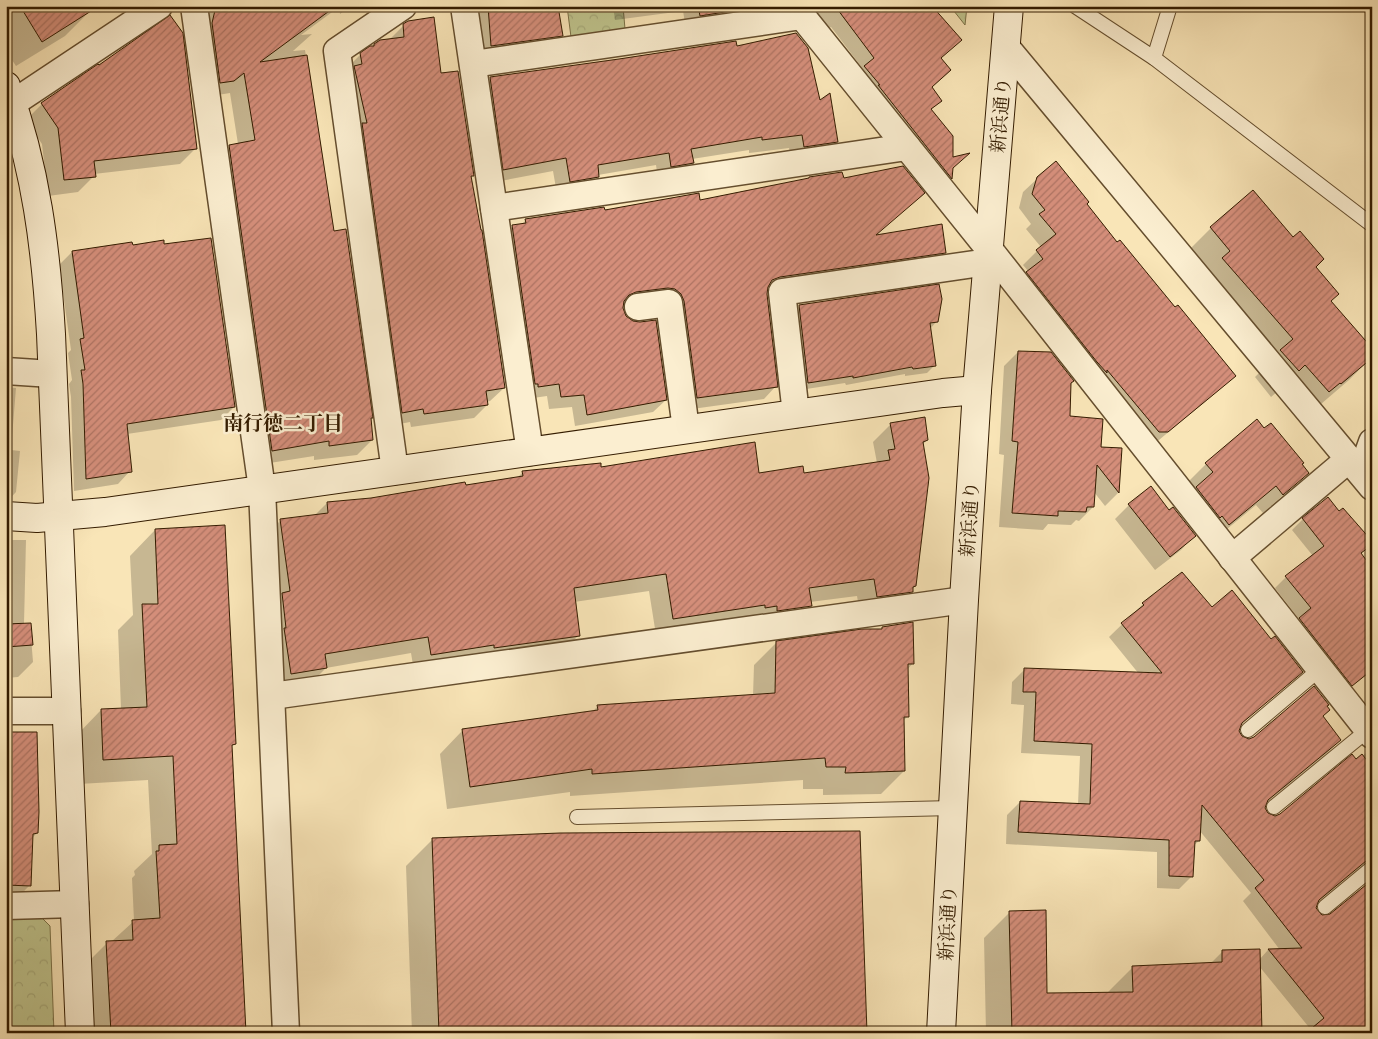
<svg xmlns="http://www.w3.org/2000/svg" width="1378" height="1039" viewBox="0 0 1378 1039" font-family="'IM FELL DW Pica','Noto Serif JP',serif">
<defs>
<pattern id="forest-crowns" width="20" height="18" patternUnits="userSpaceOnUse" patternTransform="scale(1.25)"><rect width="20" height="18" fill="#bfc48d"/><path d="M2 6a3 3 0 1 1 6 0M12 15a3 3 0 1 1 6 0" fill="none" stroke="#a5a878"/></pattern>
<pattern id="building-hatch" width="6" height="6" patternUnits="userSpaceOnUse" patternTransform="scale(1.25)"><rect width="6" height="6" fill="#d48e7a"/><path d="M-1 1l2-2M0 6l6-6M5 7l2-2" fill="none" stroke="#ad7362"/></pattern>
</defs>
<rect width="100%" height="100%" fill="#f9e5b7"/>
<filter id="stains"><feTurbulence type="fractalNoise" baseFrequency=".004" numOctaves="4"/><feColorMatrix values="0 0 0 0 .2 0 0 0 0 .09 0 0 0 0 .02 0 0 0 .5 -.17"/></filter>
<radialGradient id="worn" r=".72"><stop offset=".6" stop-color="#630" stop-opacity="0"/><stop offset="1" stop-color="#630" stop-opacity=".3"/></radialGradient>
<g fill="url(#forest-crowns)" stroke="#7a7046">
<path d="M567 6H623L625 29 571 37Z"/>
<path d="M950 6H967L965 25Z"/>
<path d="M6 917H41L50 926 54 1033H6Z"/>
</g>
<g fill="#0003" fill-rule="evenodd">
<path d="M6 6H88L91 10 65 36 16 66 6 51Z"/>
<path d="M208 6H351L340 14 339 7 301 35 312 34 293 51 305 50 333 232 369 419 372 440 357 455 314 460V456L257 465 214 161 229 146 238 144 230 93 205 97V10Z"/>
<path d="M473 6H557L562 35 548 49 478 59Z"/>
<path d="M613 6H729L730 11 716 24 686 29 683 11 615 20Z"/>
<path d="M798 6H926L960 40 940 59 950 70 931 88 941 101 931 110 952 158 951 179 941 189 854 78 863 69 831 27 820 35Z"/>
<path d="M404 25 440 74 473 176 470 178 504 388 490 401 487 402V405L474 418 411 427 410 422 389 426 347 68 361 54 380 41 390 39Z"/>
<path d="M736 47 820 103 836 142 823 155 791 160 789 148 749 153V150L692 159V163L679 176 658 179 656 165 598 175 585 190 557 194 553 171 490 183 477 91 490 78Z"/>
<path d="M42 104 196 148 180 164 94 174V176L78 192 48 196 42 144 26 120Z"/>
<path d="M1038 178 1085 204 1117 243 1234 376 1220 389 1153 445 1013 287 1029 272 1023 265 1041 247 1026 229 1031 224 1019 208 1023 192Z"/>
<path d="M1253 192 1314 267 1330 301 1372 357 1349 380 1314 410 1278 391 1271 397 1255 377 1266 366 1184 255 1211 228Z"/>
<path d="M699 202 945 252 933 265 766 289 776 386 764 399 685 410 654 300 623 304 622 309 625 317 632 322 666 400 653 412 575 426 572 407 549 409 547 396 526 399 500 239 512 227 521 225 526 220Z"/>
<path d="M131 244 132 246 163 245 234 407 221 420 127 434 130 471 118 484 74 491 71 397 69 384 72 380 68 353 71 350 59 265 72 252Z"/>
<path d="M799 306 937 321 930 329 935 365 927 373 905 376V374L846 385 845 383 800 390 791 314Z"/>
<path d="M1018 352 1070 383 1068 417 1100 448 1121 450 1118 493 1105 506 1094 492 1093 507 1079 521 1076 520 1071 525 1048 524 1043 530 999 527 1004 455 999 454 1004 366Z"/>
<path d="M6 387 16 388 11 450 20 451 16 492 6 503Z"/>
<path d="M1257 421 1301 464 1308 473 1263 513 1256 505 1209 544 1186 484 1206 464Z"/>
<path d="M891 424 927 440 922 445 915 586 894 609 860 614 857 596 810 602V606L793 623 656 635 649 591 574 602 579 635 561 653 414 671 411 653 326 668 309 685 274 690 263 538 281 520 314 516 327 503 371 499 517 478 522 473 600 468 758 475H803L877 463 873 442Z"/>
<path d="M1150 488 1169 512 1194 536 1181 550 1155 570 1115 519 1129 505Z"/>
<path d="M1303 519 1372 543 1360 555 1372 570V670L1341 695 1288 630 1299 619 1275 588 1286 577 1313 556 1292 530Z"/>
<path d="M155 530 234 744 231 747 244 1033H85L82 968 107 943 111 942 134 921 132 878 135 875 134 871 152 854 148 780 79 784 76 736 101 710 121 709 118 630 133 615 130 556Z"/>
<path d="M6 540H26L24 624H30L33 662 18 677 6 678Z"/>
<path d="M1143 604 1212 609 1293 679 1238 727 1240 736 1245 740 1254 738 1340 740 1327 753 1266 803 1264 809 1270 816 1275 817 1280 815 1369 751H1372V1033L1312 1031 1259 966 1260 1033H986L984 938 1010 912 1046 995 1107 993 1133 967 1210 964 1223 951 1259 960 1268 950H1280L1243 901 1251 893 1199 830V841L1193 846 1192 876 1179 889 1157 888V852L1006 844 1007 815 1020 802 1078 805 1080 756 1021 753 1024 705 1011 704 1012 682 1025 669 1139 674 1109 637ZM1357 872 1362 873 1368 881 1366 886 1331 915 1326 917 1318 914 1315 908 1317 903 1352 874Z"/>
<path d="M883 628 913 663 907 670 908 716 903 721 904 771 881 794 823 795V789H803V780L570 796V792L447 809 440 754 462 731 592 712 598 706 753 696 754 665 777 642 880 630Z"/>
<path d="M6 734 37 833 32 838 30 885 15 900H6Z"/>
<path d="M432 840 866 1033H412L406 866Z"/>
</g>
<g fill="url(#building-hatch)" stroke="#341c00">
<path d="M20 6H99L42 42Z"/>
<path d="M216 6H336L260 62 307 55 334 231 346 229 373 418H371L373 440 329 446V441L272 451 229 145 255 140 244 73 234 81 220 83 212 23Z"/>
<path d="M488 6H558L563 36 491 46Z"/>
<path d="M698 6H730L731 11 700 16Z"/>
<path d="M835 6H932L962 40 941 58 951 70 932 87 942 101 931 109 953 136V157L970 153 953 168 952 179 878 85H880L864 66 874 58Z"/>
<path d="M170 15 183 33 197 149 94 161 96 177 64 180 58 128 41 103 98 64 99 65Z"/>
<path d="M434 17 441 73 458 71 474 176H471L481 230H482L505 388 486 391 488 405 424 414 423 409 402 413 362 123H367L354 66 362 64 360 53 370 46H374V44L380 40 404 37 403 24 408 21Z"/>
<path d="M796 33 808 48 820 100 830 93 838 142 804 147 802 135 762 140V137L691 149 694 163 671 167 669 153 598 165 599 177 570 182 566 158 503 170 490 77 619 59 736 41 737 46Z"/>
<path d="M1056 161 1089 202 1087 204 1117 242 1120 240 1175 307 1178 305 1236 376 1168 432H1159L1107 370V373L1097 362 1026 272 1043 259 1036 250 1056 234 1039 214 1045 210 1032 194 1037 177Z"/>
<path d="M903 166 925 193 876 235 942 224 946 253 780 277 772 280 768 287 767 294 778 387 697 398 684 301 681 294 675 289 668 288 636 292 629 295 624 301 623 308 626 316 633 321 640 322 656 320 667 400 587 415 584 395 561 397 559 384 538 387V384H535L512 225 526 223 525 219 604 207 605 210 699 193 700 200 809 178V177L842 172 844 178Z"/>
<path d="M1253 190 1293 237 1300 231 1324 259 1316 267 1339 294 1331 301 1372 348V358L1341 384 1340 383 1329 392 1305 365 1299 371 1280 350 1293 339 1222 258 1230 251 1210 227Z"/>
<path d="M211 238 235 407 127 424 132 472 86 479 83 384 81 370H85L80 339 84 338 72 251 132 242 133 245 164 240V244Z"/>
<path d="M939 284 942 299 938 322 930 323 936 366 913 369 912 367 853 378V376L808 383 799 305Z"/>
<path d="M1018 351 1051 352 1074 381 1071 383 1070 416 1103 419 1101 447 1122 448 1119 493 1097 465 1094 507H1087L1086 512 1058 511V516L1012 513 1018 442 1012 441Z"/>
<path d="M925 417 928 440 923 442 929 478 916 586 913 587V592L877 597 874 579 809 588 812 606 777 611V606L765 608V605L673 619 666 574 574 588 580 636 494 648V645L431 655 428 637 325 654 327 668 291 674 284 628H286L282 593 290 591 280 519 328 513 327 502 371 498 465 482 466 485 523 476 522 471 601 463V467L755 442 759 473 803 466 804 473 890 460 888 450 895 449 890 423Z"/>
<path d="M1257 419 1264 428 1271 423 1304 463 1302 464 1309 473 1283 495 1276 486 1229 525 1222 516 1220 518 1196 487 1213 472 1205 463Z"/>
<path d="M1151 486 1169 510 1173 507 1196 536 1170 557 1128 504Z"/>
<path d="M1328 497 1339 511 1343 508 1372 541V545L1361 553 1372 568V670L1352 686 1299 618 1311 608 1285 576 1324 546 1302 518Z"/>
<path d="M225 525 236 744 232 745 246 1033H111L106 941 133 940 132 920 160 918 156 851H159V845L177 844 173 756 103 760 101 709 147 707 142 604H158L155 529Z"/>
<path d="M1182 572 1212 607 1232 590 1271 639 1275 636 1303 672 1242 723 1239 731 1242 736 1249 739 1254 737 1314 686 1329 705 1327 706 1330 710 1323 716 1341 740 1268 800 1265 808 1268 813 1275 816 1280 814 1352 754 1356 759 1362 754 1372 767V859L1366 861 1319 900 1316 908 1322 915 1330 914 1372 880V1033H1306L1324 1018 1268 949 1302 948 1255 888 1264 880 1202 805 1200 841H1195L1193 877 1169 876V840L1018 832 1020 801 1090 804 1092 744 1034 741 1036 692H1023L1024 668 1162 673 1121 623 1144 605 1142 603Z"/>
<path d="M913 622 914 664H908L909 717H904L905 771 845 773 846 767H826L825 758 592 774V769L470 787 462 729 598 710 597 705 775 693 776 641 862 629H882V627Z"/>
<path d="M31 623 33 645 6 647V624Z"/>
<path d="M6 732H37L39 812 38 833 33 834 31 886 6 885Z"/>
<path d="M860 831 867 1033H439L432 838 560 833Z"/>
<path d="M1046 910 1047 993 1133 992 1132 966 1222 962V950L1260 949 1262 1033H1012L1009 911Z"/>
</g>
<g fill="none" stroke-linecap="round" stroke-linejoin="round">
<g stroke="#654e2e" stroke-width="16">
<g id="lane">
<path d="M1075 6 1154 58 1372 225"/>
<path d="M1154 58 1170 6"/>
<path d="M1248 730 1320 669"/>
<path d="M1274 807 1368 730"/>
<path d="M577 817 953 808"/>
<path d="M1325 907 1372 868"/>
</g>
</g>
<g stroke="#654e2e" stroke-width="29">
<g id="street">
<path d="M194 6 262 489 286 1033"/>
<path d="M464 6 530 452"/>
<path d="M794 6 989 249 1372 735"/>
<path d="M1006 47 1372 487"/>
<path d="M473 64 802 16"/>
<path d="M13 103 159 6"/>
<path d="M494 208 907 147"/>
<path d="M638 307 669 303 686 429"/>
<path d="M6 371 52 374"/>
<path d="M796 414 782 292 988 262"/>
<path d="M395 471 337 51 403 6"/>
<path d="M1361 473 1372 442"/>
<path d="M1232 558 1349 459"/>
<path d="M272 696 964 600"/>
<path d="M6 711H67"/>
<path d="M6 906 75 904"/>
</g>
</g>
<g stroke="#341c00" stroke-width="30">
<g id="secondary">
<path d="M6 86C36 167 46 249 51 334L80 1033"/>
<path d="M6 516 37 518 105 512 943 393 977 390"/>
<path d="M941 1033 964 600 977 390 1009 6"/>
</g>
</g>
<use href="#lane" stroke="#fbeed0" stroke-width="14"/>
<use href="#street" stroke="#fbeed0" stroke-width="26"/>
<use href="#secondary" stroke="#fbeed0" stroke-width="28"/>
</g>
<g text-anchor="middle" stroke-width="5" stroke-linejoin="round" paint-order="stroke">
<g font-size="19" fill="#341c00" stroke="#fbeed0">
<text transform="translate(1000 115) rotate(-85)" y="7">新浜通り</text>
<text transform="translate(969 519) rotate(-86)" y="7">新浜通り</text>
<text transform="translate(947 923) rotate(-87)" y="7">新浜通り</text>
</g>
<g font-size="20" font-weight="bold" fill="#341c00" stroke="#fbeed0">
<text x="283" y="430">南行徳二丁目</text>
</g>
</g>
<rect width="1378" height="1039" fill="none" stroke="#f9e5b7" stroke-width="25"/>
<rect x="8" y="8" width="1363" height="1024" fill="none" stroke="#341c00" stroke-width="2.5"/>
<rect x="12" y="12" width="1353" height="1014" fill="none" stroke="#341c00"/>
<rect width="100%" height="100%" filter="url(#stains)"/>
<rect width="100%" height="100%" fill="url(#worn)"/>
</svg>
